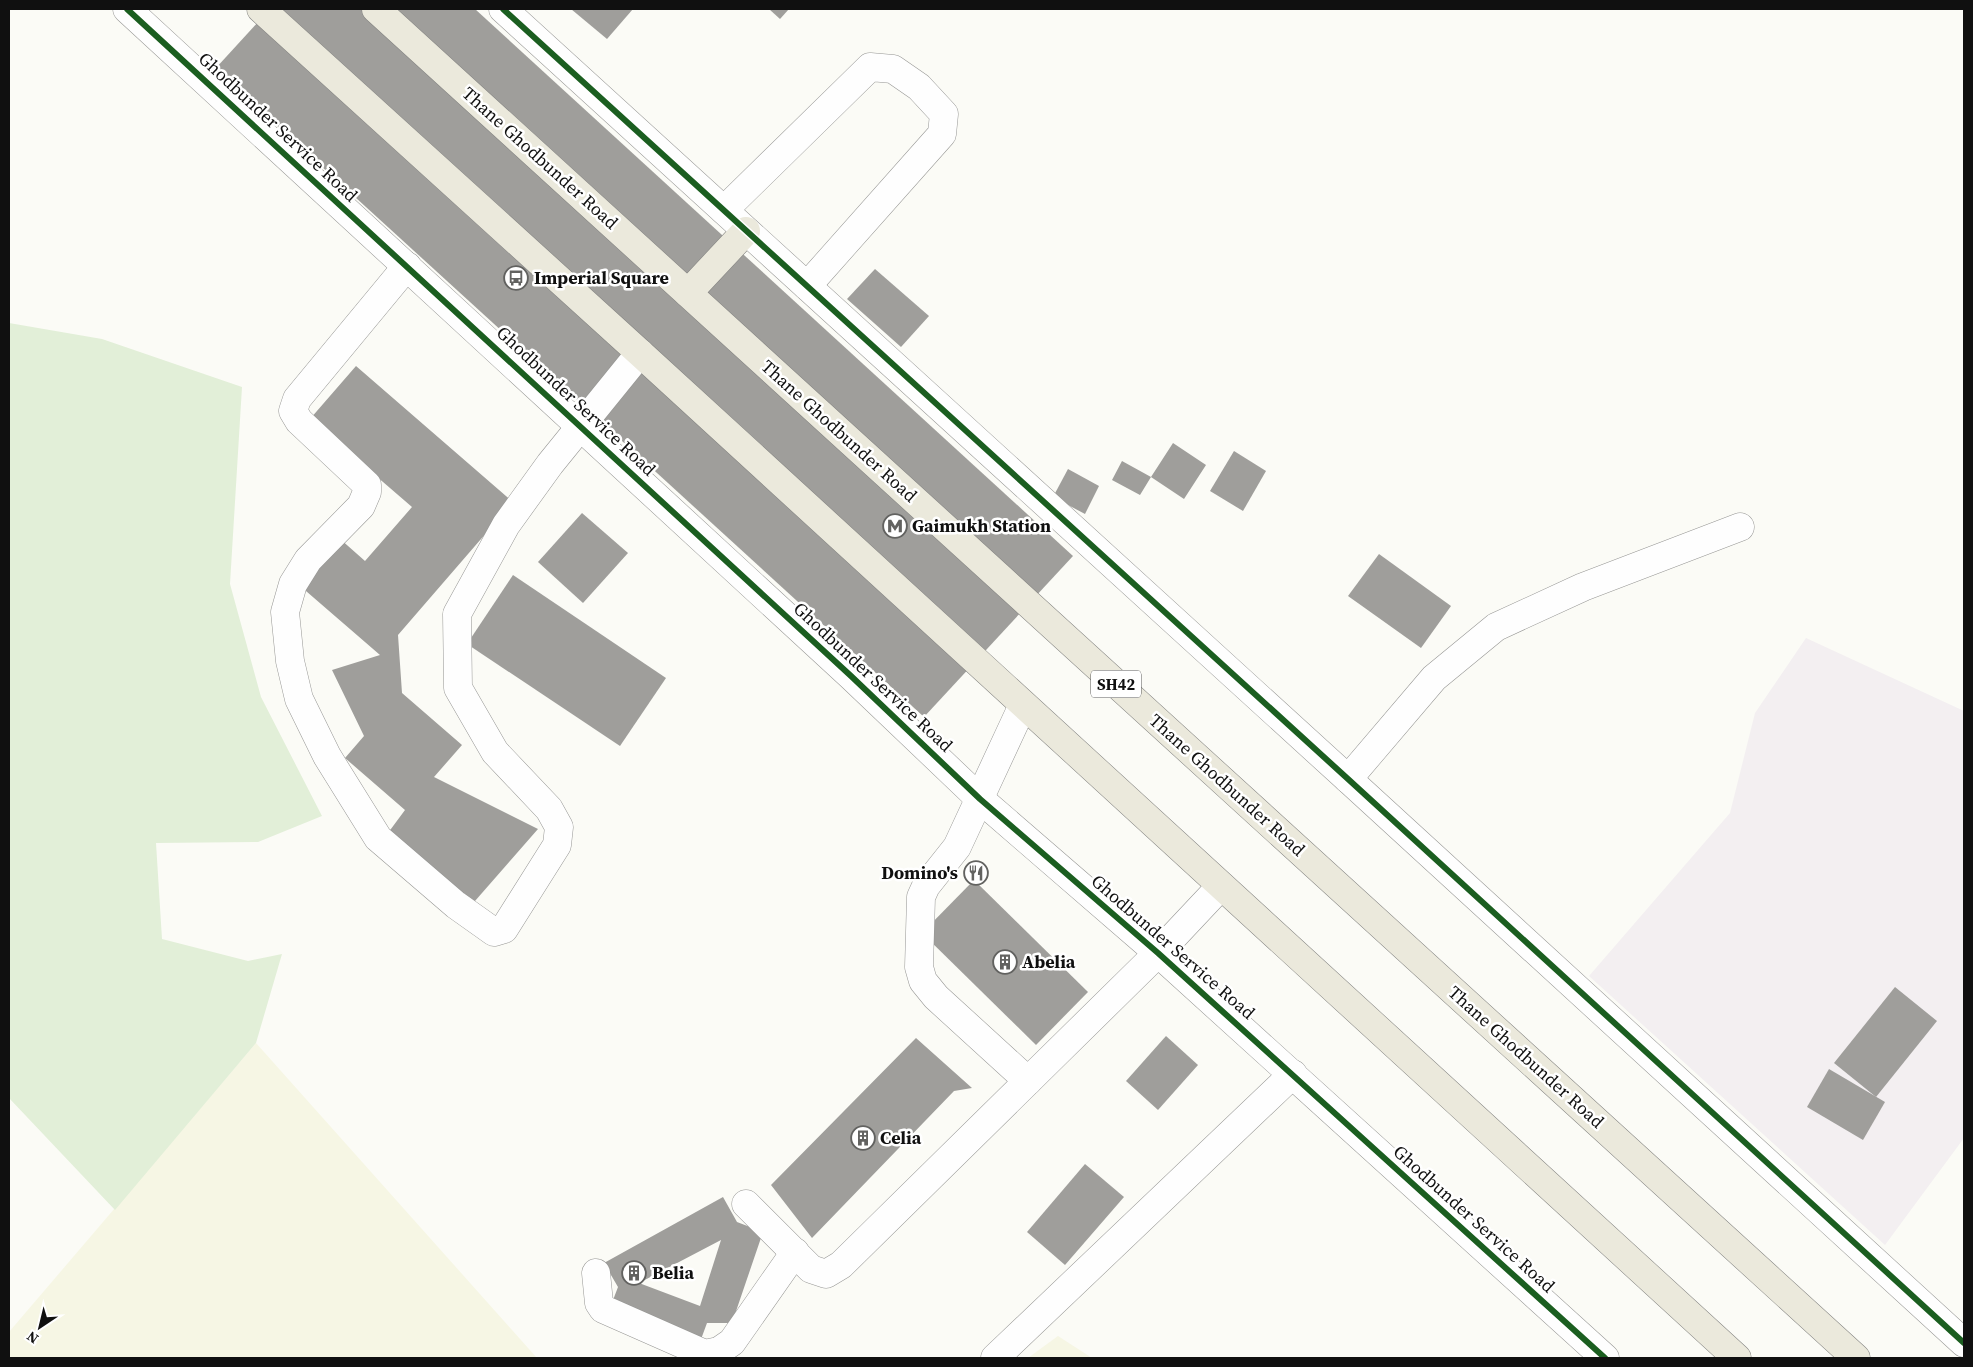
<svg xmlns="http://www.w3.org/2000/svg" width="1973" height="1367" viewBox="0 0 1973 1367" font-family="'Source Serif 4',serif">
<rect width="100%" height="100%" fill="#fbfbf6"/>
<path fill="#f3eff1" d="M1806 638 1964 711V1138L1885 1245 1589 976 1730 813 1755 713Z"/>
<g fill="#f6f6e4">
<path d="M256 1043 537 1358H9V1332Z"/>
<path d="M1058 1336 1092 1358H1028Z"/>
</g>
<path fill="#e2efd8" d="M9 323 102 339 242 387 230 584 261 697 322 816 258 842 156 843 162 939 248 961 282 954 256 1043 115 1210 9 1098Z"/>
<g fill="#9f9e9b" fill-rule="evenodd">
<path d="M270 9H475L1073 556 924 717 215 69Z"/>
<path d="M571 9H633L607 39Z"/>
<path d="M769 9H789L780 19Z"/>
<path d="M875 269 929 316 901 347 847 299Z"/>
<path d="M356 366 513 502 398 635 402 693 462 745 434 777 538 829 468 909 385 837 405 810 345 758 364 736 332 670 380 655 299 585 339 538 365 561 412 507 310 419Z"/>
<path d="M1173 443 1206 465 1184 499 1151 477 1140 495 1112 480 1122 461 1151 477Z"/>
<path d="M1234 451 1266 471 1243 511 1210 491Z"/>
<path d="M1068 469 1099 486 1085 514 1053 497Z"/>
<path d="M582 513 628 553 583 603 538 562Z"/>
<path d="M1379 554 1451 606 1421 648 1348 596Z"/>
<path d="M513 575 666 678 620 746 467 644Z"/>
<path d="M974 880 1088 992 1036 1045 922 933Z"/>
<path d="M1895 987 1937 1021 1876 1097 1834 1063Z"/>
<path d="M1166 1036 1198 1065 1158 1110 1126 1081Z"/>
<path d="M916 1038 972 1088 954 1091 812 1238 771 1185Z"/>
<path d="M1829 1069 1885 1102 1863 1140 1807 1107Z"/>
<path d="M1085 1164 1124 1197 1065 1265 1027 1232Z"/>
<path d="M723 1197 737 1222 763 1232 732 1323H707L700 1342 610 1308 618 1287 604 1263ZM721 1240 700 1306 639 1283Z"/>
</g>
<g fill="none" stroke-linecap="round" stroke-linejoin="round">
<g stroke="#969694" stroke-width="29">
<g id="minor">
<path d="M127 9 851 676 980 799 1158 953 1605 1358"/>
<path d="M503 9 1348 779 1964 1343"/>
<path d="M724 210 870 67 893 69 919 87 944 114 942 134 807 286"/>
<path d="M407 266 297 399 293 411 299 421 367 485V492L361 506 308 560 293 584 285 612 290 661 299 699 327 756 378 838 456 905 494 932 504 929 557 845 559 827 549 809 495 752 458 688 457 614 506 525 550 464 640 353"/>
<path d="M1023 705 957 847 926 886 921 897 919 967 923 981 936 997 1028 1081"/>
<path d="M1348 779 1434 678 1496 627 1583 587 1740 527"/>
<path d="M746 1204 811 1269 826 1274 841 1265 1158 953 1221 886"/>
<path d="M596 1273 599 1303 603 1309 705 1354 719 1351 732 1342 795 1252"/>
<path d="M995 1358 1293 1074"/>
</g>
</g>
<g stroke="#838381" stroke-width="29">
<g id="major">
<path d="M261 9 640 353 1737 1358"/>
<path d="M376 9 1856 1358"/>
<path d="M688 293 746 231"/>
</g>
</g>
<use href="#minor" stroke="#fefefe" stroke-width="28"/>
<use href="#major" stroke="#ebe9dc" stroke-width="28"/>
<g stroke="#fff" stroke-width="9">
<g id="cycleway">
<path d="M127 9 851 676 980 799 1158 953 1605 1358"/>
<path d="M503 9 1348 779 1964 1343"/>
</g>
</g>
<use href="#cycleway" stroke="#1b5e20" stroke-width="6"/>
</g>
<defs>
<g id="bus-ring" transform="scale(1.25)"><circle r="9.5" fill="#fff" stroke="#626260" stroke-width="1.5"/><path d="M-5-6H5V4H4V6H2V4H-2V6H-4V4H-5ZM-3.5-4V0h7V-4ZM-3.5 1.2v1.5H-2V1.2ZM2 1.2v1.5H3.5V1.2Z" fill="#626260"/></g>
<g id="metro-ring" transform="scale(1.25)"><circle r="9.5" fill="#fff" stroke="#626260" stroke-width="1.5"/><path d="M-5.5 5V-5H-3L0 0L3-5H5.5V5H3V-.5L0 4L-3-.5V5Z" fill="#626260"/></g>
<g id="restaurant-ring" transform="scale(1.25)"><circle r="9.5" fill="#fff" stroke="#626260" stroke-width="1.5"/><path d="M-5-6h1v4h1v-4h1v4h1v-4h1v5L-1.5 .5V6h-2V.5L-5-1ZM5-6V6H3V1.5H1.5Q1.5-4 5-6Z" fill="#626260"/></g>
<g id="building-ring" transform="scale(1.25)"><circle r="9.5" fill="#fff" stroke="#626260" stroke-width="1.5"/><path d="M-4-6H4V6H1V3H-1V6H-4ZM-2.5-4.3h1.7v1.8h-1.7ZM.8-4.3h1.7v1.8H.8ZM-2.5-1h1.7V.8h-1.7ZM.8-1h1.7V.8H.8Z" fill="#626260"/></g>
</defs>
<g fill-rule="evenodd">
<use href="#bus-ring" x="516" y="278"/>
<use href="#metro-ring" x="895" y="526"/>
<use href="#restaurant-ring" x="976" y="873"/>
<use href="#building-ring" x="1005" y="962"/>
<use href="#building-ring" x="863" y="1138"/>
<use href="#building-ring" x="634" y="1273"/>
</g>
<g text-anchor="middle" stroke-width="5" stroke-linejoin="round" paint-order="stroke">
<rect fill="#fff" stroke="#585858" stroke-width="1" x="1091" y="670.5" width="50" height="27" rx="4"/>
<g font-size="16" font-weight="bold" fill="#101010">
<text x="1116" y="690">SH42</text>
</g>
<g font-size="18" fill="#101010" stroke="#fff">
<text transform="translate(278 127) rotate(43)" y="6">Ghodbunder Service Road</text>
<text transform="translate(540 158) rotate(42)" y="6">Thane Ghodbunder Road</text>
<text transform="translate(576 401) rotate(43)" y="6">Ghodbunder Service Road</text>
<text transform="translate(839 431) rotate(42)" y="6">Thane Ghodbunder Road</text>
<text transform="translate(873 677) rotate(43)" y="6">Ghodbunder Service Road</text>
<text transform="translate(1227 785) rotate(42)" y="6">Thane Ghodbunder Road</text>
<text transform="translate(1173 947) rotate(41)" y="6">Ghodbunder Service Road</text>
<text transform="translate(1526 1057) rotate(42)" y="6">Thane Ghodbunder Road</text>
<text transform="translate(1474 1219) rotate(42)" y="6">Ghodbunder Service Road</text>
</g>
<g font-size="18" font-weight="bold" fill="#101010" stroke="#fff" text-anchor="start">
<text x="534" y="284">Imperial Square</text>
<text x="912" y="532">Gaimukh Station</text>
<text x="958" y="879" text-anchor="end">Domino's</text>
<text x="1022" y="968">Abelia</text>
<text x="880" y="1144">Celia</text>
<text x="652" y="1279">Belia</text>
</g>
</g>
<rect width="1973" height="1367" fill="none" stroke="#101010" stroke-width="20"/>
<g transform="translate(40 1327) rotate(215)" stroke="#ffffff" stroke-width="4" paint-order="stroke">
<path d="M0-4L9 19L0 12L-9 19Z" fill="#101010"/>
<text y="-8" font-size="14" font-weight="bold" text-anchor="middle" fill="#101010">N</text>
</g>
</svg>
